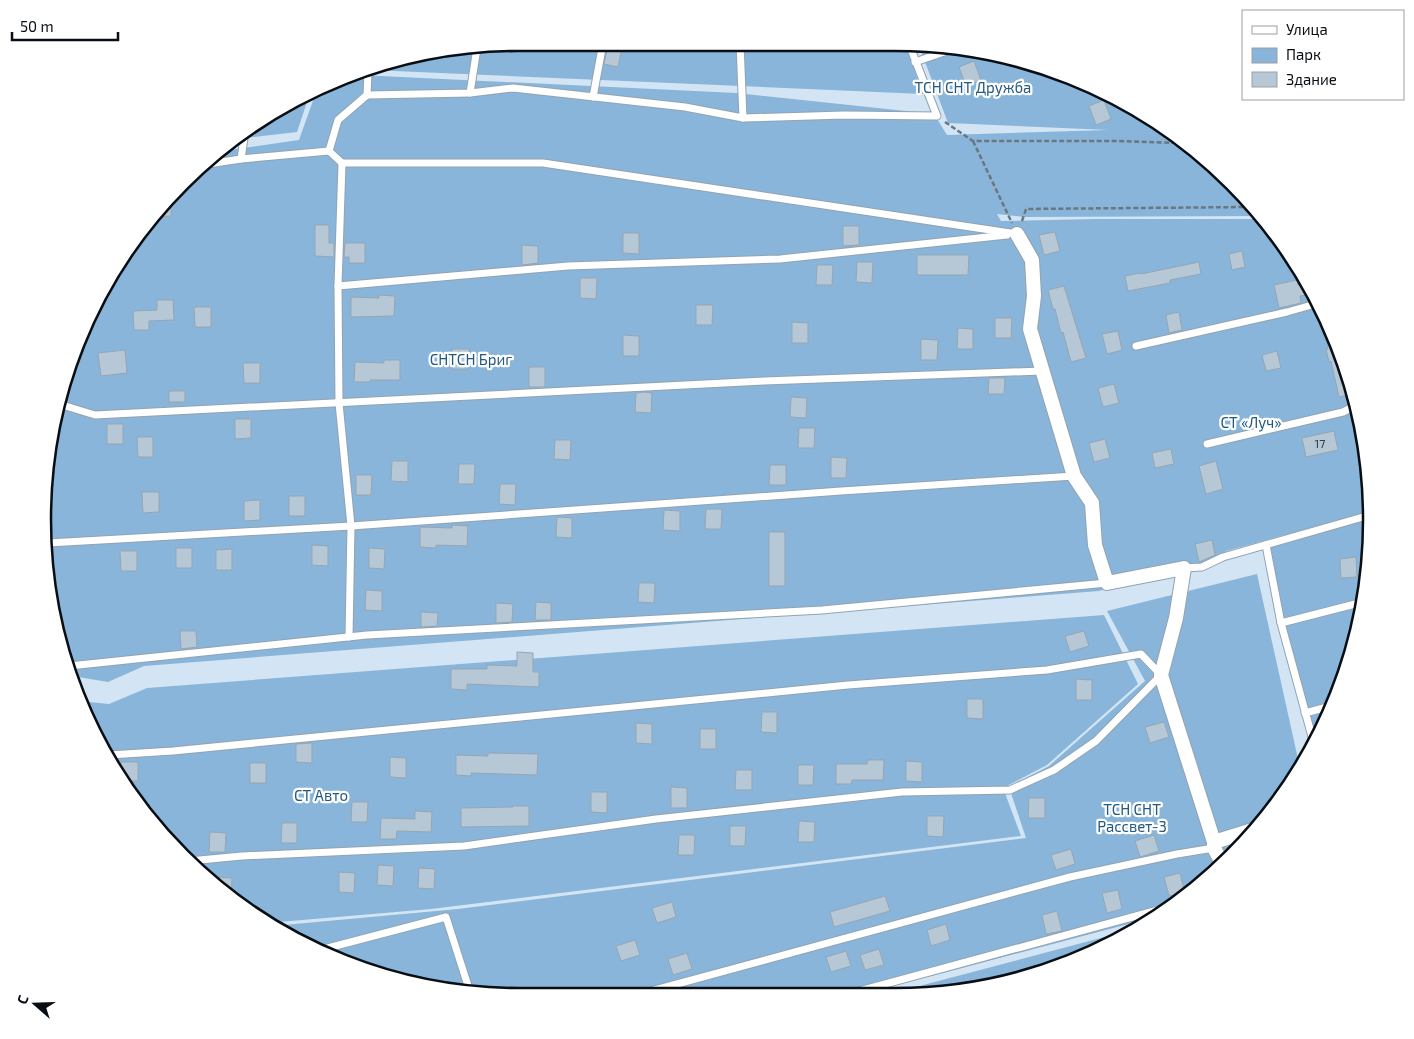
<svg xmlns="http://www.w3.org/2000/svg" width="1414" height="1039" viewBox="0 0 1414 1039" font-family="'Exo 2',sans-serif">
<rect width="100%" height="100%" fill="#d3e5f4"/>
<g fill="#88b5d9">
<path d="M520 43H895L905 44 923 94 371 70 396 59Z"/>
<path d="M919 46 1018 59 1159 123 1259 216 1024 217 997 214 1001 221 1094 219H1262L1273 229 1322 308 1355 396 1370 488V514L1321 525 1226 551C1212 565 1193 563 1174 568 1149 574 1124 583 1099 591L144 666 108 682 72 676 47 581 52 427 92 309 161 205 222 151 299 140 315 95 360 75 736 93 934 114 947 135 1108 130 948 123Z"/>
<path d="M308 99 297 132 236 139 255 123Z"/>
<path d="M1369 520 1367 581 1346 673 1314 745 1265 542Z"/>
<path d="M1257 574 1300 768 1253 834 1185 898 1151 918 867 993 488 995 366 971 281 933 273 926 458 909 1026 838 1009 787 1049 766 1145 681 1107 611Z"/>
<path d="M1104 615 1138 684 1047 765 1003 788 1021 836 431 909 267 923 205 878 141 810 79 701 109 704 147 688Z"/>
<path d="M1127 931 1077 960 957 992 893 993Z"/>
</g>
<g fill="#b6c8d6" stroke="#95a6b5">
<path d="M608 45 622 48 618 67 604 64Z"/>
<path d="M974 61 981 80 966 86 959 67Z"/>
<path d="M1104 100 1111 119 1096 125 1089 106Z"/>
<path d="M171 196V216L153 217 161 205Z"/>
<path d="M315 225H329V243H334V257L315 256Z"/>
<path d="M843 226H859V245L843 246Z"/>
<path d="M1055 232 1060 251 1044 255 1039 235Z"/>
<path d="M623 233H639V254L623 253Z"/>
<path d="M345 243H365V263H349V257H344Z"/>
<path d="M522 245 538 246V263L522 265Z"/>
<path d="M1242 251 1245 267 1232 270 1229 254Z"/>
<path d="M917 255H969L968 275H917Z"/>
<path d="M857 262H873L872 283 856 282Z"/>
<path d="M1199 262 1201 274 1170 280V283L1128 291 1125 276 1140 273 1141 274Z"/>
<path d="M817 265H833L832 285H816Z"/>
<path d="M580 278H597L596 299 580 298Z"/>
<path d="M1297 280 1298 285 1306 283 1313 293 1300 296 1301 303 1279 308 1274 285Z"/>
<path d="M1064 286 1086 358 1071 362 1063 332 1061 333 1055 309H1053L1048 290Z"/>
<path d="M379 295 395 296 394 316 351 317V297L379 298Z"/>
<path d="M157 300H173L174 320 149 321V330H134L133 311 157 310Z"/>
<path d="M696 305H713L712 325H696Z"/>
<path d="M194 307H211V327H195Z"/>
<path d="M1179 312 1182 330 1169 333 1166 315Z"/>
<path d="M995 318H1012L1011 338H995Z"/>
<path d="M792 322 808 323V343H792Z"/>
<path d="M958 328 973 329V349H957Z"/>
<path d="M1118 331 1122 350 1107 354 1102 334Z"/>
<path d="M623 335 639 336V356H623Z"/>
<path d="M1332 335 1339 352 1355 394 1339 397 1331 361 1329 362 1326 349H1328L1326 337Z"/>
<path d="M921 339 938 340 937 360H921Z"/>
<path d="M452 349H469L468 369H452Z"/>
<path d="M125 350 127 373 101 376 98 353Z"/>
<path d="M1277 351 1281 368 1266 371 1262 355Z"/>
<path d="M384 360H400V380H370V382H354L355 362 384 363Z"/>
<path d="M243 363H260V383H244Z"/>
<rect x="529" y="367" width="16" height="20"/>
<path d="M989 378H1005L1004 394H988Z"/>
<path d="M1114 384 1119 403 1103 407 1098 388Z"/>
<rect x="169" y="391" width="16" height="11"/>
<path d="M645 392 652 393 651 413 635 412 636 393Z"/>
<path d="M791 397 807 398 806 418 790 417Z"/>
<path d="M235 419H251V438L235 439Z"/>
<rect x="107" y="424" width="16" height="20"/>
<path d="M799 428H815L814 448H798Z"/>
<path d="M1334 431 1338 450 1306 457 1302 438Z"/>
<path d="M137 437H153V457H138Z"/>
<path d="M1105 439 1110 458 1094 462 1089 443Z"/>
<path d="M555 440H571L570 460 554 459Z"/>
<path d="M1171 449 1174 464 1155 468 1152 453Z"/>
<path d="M831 457 847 458 846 478H831Z"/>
<path d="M392 461H408V482L391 481Z"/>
<path d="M1216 461 1223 489 1206 494 1199 466Z"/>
<path d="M459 464H475L474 484H458Z"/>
<path d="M770 465H786V485H769Z"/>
<path d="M356 475H372L371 495H356Z"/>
<path d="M500 484H516L515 505 499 504Z"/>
<path d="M142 492H159V512L143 513Z"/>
<rect x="289" y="496" width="16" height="20"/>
<path d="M260 500V520L244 521V501Z"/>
<path d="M706 509H722L721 529H705Z"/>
<path d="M664 510 680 511V531L663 530Z"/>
<path d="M557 517 572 518V538L556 537Z"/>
<path d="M452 525 468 526 467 546 436 545V548L420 547V527L452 528Z"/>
<rect x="769" y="532" width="16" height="54"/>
<path d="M1212 540 1215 555 1199 562 1195 544Z"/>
<path d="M312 545 328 546V566L312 565Z"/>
<rect x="176" y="548" width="16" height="20"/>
<path d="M369 548 385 549 384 569 369 568Z"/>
<path d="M232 549V570H216V550Z"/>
<path d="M120 551H137V571H121Z"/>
<path d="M1356 557 1357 577 1341 578 1340 559Z"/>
<path d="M639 583H655L654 603 638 602Z"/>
<path d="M366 590 382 591V611L365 610Z"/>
<path d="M536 602 551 603V620H535Z"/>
<path d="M496 603 513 604 512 622 496 623Z"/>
<path d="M421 612 438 613 437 626 421 627Z"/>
<path d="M180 631H196L197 647 181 649Z"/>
<path d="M1084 631 1089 646 1070 652 1065 636Z"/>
<path d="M517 652 533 653V672H539V687L467 684V690L451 689V669H487V665L517 666Z"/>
<path d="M1076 679 1092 680V700H1076Z"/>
<path d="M967 699H983V719L967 718Z"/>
<path d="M762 712H777V733L761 732Z"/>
<path d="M1164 722 1169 737 1150 743 1145 727Z"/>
<path d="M636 723 652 724V744L636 743Z"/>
<rect x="700" y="729" width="16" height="20"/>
<path d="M312 743V763L296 762V744Z"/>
<path d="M488 753 538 754 537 775 471 773V776L456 775V755L488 756Z"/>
<path d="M390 757 406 758V778L390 777Z"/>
<path d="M868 760H884L883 780H852L851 784H836V764H867Z"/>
<path d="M906 761 922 762V782L906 781Z"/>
<path d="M121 762H138V781H124L121 775Z"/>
<rect x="250" y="763" width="16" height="20"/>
<path d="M798 765H814L813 785H798Z"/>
<path d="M736 770H752V790H735Z"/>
<path d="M671 787 687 788V808H671Z"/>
<path d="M591 792H607V813L591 812Z"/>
<path d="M1029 798H1045V818H1028Z"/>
<path d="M352 802H368L367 822H351Z"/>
<path d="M513 806H529V826L461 827V808L513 807Z"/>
<path d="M415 811 432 812 431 832 397 831 396 839H380L381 818 415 819Z"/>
<path d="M927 816H944L943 837 927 836Z"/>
<path d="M799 821 815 822 814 842H798Z"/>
<path d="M282 823H297V843H281Z"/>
<path d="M730 826H746L745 846H730Z"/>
<path d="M210 832 226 833 225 852H209Z"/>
<path d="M679 835H695L694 855H678Z"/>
<path d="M1154 835 1159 851 1140 857 1135 841Z"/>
<path d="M1071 849 1075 864 1056 870 1051 855Z"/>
<path d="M378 865 394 866 393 886 377 885Z"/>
<path d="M419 868 435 869 434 889 418 888Z"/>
<path d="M339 872 355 873 354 893 339 892Z"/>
<path d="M1180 873 1185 893 1169 896 1164 877Z"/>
<path d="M216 877 232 878 231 897 216 886Z"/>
<path d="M1118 890 1122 909 1107 913 1102 893Z"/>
<path d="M885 896 890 911 834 927 830 912Z"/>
<path d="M672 902 676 917 657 923 652 908Z"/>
<path d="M1057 911 1062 931 1046 934 1042 915Z"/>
<path d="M946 924 950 940 931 946 927 930Z"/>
<path d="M635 940 640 955 621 961 616 946Z"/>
<path d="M879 949 884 965 865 970 860 955Z"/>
<path d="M846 951 851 966 831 972 826 957Z"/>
<path d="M687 953 692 969 673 975 668 959Z"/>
</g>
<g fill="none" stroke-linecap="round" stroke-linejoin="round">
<g stroke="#92a3b1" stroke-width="9">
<g id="lane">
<path d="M740 43 743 118"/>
<path d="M915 62 950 50"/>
<path d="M470 93 477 48"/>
<path d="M367 95 368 71"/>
<path d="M593 97 603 43"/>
<path d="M329 151 338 120 367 95 470 93 513 88 685 107 743 118 844 115 937 116 909 44"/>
<path d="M241 159 245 131"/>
<path d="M342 163 338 286 339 403 351 526 349 637"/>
<path d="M208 164 241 159 329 151 342 163H543L1017 234"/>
<path d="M338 286 568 266 780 259 1007 235"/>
<path d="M1136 346 1287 312 1319 303"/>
<path d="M59 404 95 415 764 381 1042 371"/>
<path d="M1207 444 1343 412 1357 405"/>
<path d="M48 543 351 526 841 491 1074 476"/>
<path d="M1266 545 1281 623 1314 744"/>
<path d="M1184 568 1202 567 1223 557 1370 515"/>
<path d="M1281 623 1363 602"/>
<path d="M69 666 367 635 822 610 1107 583"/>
<path d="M1305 713 1331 706"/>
<path d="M109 755 173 751 848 685 1047 670 1141 654 1161 675 1096 741 1054 770 1010 790 902 792 656 819 464 846 242 856 189 861"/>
<path d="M320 950 446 917 470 992"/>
<path d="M852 993 1169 907"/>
<path d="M640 994 1070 877 1177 854 1214 848"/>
</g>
</g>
<g stroke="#92a3b1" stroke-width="16">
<g id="street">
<path d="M1017 234 1032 260 1034 296 1030 329 1074 476 1092 503 1095 545 1107 583 1184 568 1176 618 1161 675 1214 842V848L1222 863"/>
<path d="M1214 842 1256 829"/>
</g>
</g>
<g stroke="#6b7780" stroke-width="2.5" stroke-dasharray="5 2.5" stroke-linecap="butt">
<path d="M945 122 973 141H1116L1181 143"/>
<path d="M973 141 1012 223"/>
<path d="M1022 221 1026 209 1249 207"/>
</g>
<use href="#lane" stroke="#fff" stroke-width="7"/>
<use href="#street" stroke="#fff" stroke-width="14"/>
</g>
<g text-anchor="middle" stroke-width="4.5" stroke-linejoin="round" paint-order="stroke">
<g font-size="12" fill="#343c44">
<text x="1320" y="448">17</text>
</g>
<g font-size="15" fill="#225a82" stroke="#fff">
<text x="973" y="93">ТСН СНТ Дружба</text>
<text x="471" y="365">СНТСН Бриг</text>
<text x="1251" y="428">СТ «Луч»</text>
<text x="321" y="801">СТ Авто</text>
<text x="1132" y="815">ТСН СНТ<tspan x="1132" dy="17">Рассвет-3</tspan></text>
</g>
</g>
<path d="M0 0H1414V1039H0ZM519 51H895A468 468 0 0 1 1363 519V520A468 468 0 0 1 895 988H519A468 468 0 0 1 51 520V519A468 468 0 0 1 519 51Z" fill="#fff" fill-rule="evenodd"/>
<path fill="none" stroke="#080e13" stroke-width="2.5" d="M519 51H895A468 468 0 0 1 1363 519V520A468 468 0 0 1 895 988H519A468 468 0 0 1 51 520V519A468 468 0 0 1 519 51Z"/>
<rect x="1242" y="10" width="162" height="90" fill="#ffffff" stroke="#9c9fa1"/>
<rect x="1252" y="26" width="25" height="8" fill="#ffffff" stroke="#9c9fa1"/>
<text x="1286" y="35" font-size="15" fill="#080e13">Улица</text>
<rect x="1252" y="48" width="25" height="15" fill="#88b5d9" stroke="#9c9fa1"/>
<text x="1286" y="60" font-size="15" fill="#080e13">Парк</text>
<rect x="1252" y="72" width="25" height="15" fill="#b6c8d6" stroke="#9c9fa1"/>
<text x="1286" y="85" font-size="15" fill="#080e13">Здание</text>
<g transform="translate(35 1004) rotate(290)" stroke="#ffffff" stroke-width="4" paint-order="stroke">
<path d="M0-4L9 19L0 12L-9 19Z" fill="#080e13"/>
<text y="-8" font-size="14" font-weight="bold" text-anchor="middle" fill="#080e13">С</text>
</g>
<path d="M12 32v8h106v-8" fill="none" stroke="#080e13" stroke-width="2.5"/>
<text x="20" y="32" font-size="15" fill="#080e13" stroke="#ffffff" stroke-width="4" paint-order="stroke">50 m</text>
</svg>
